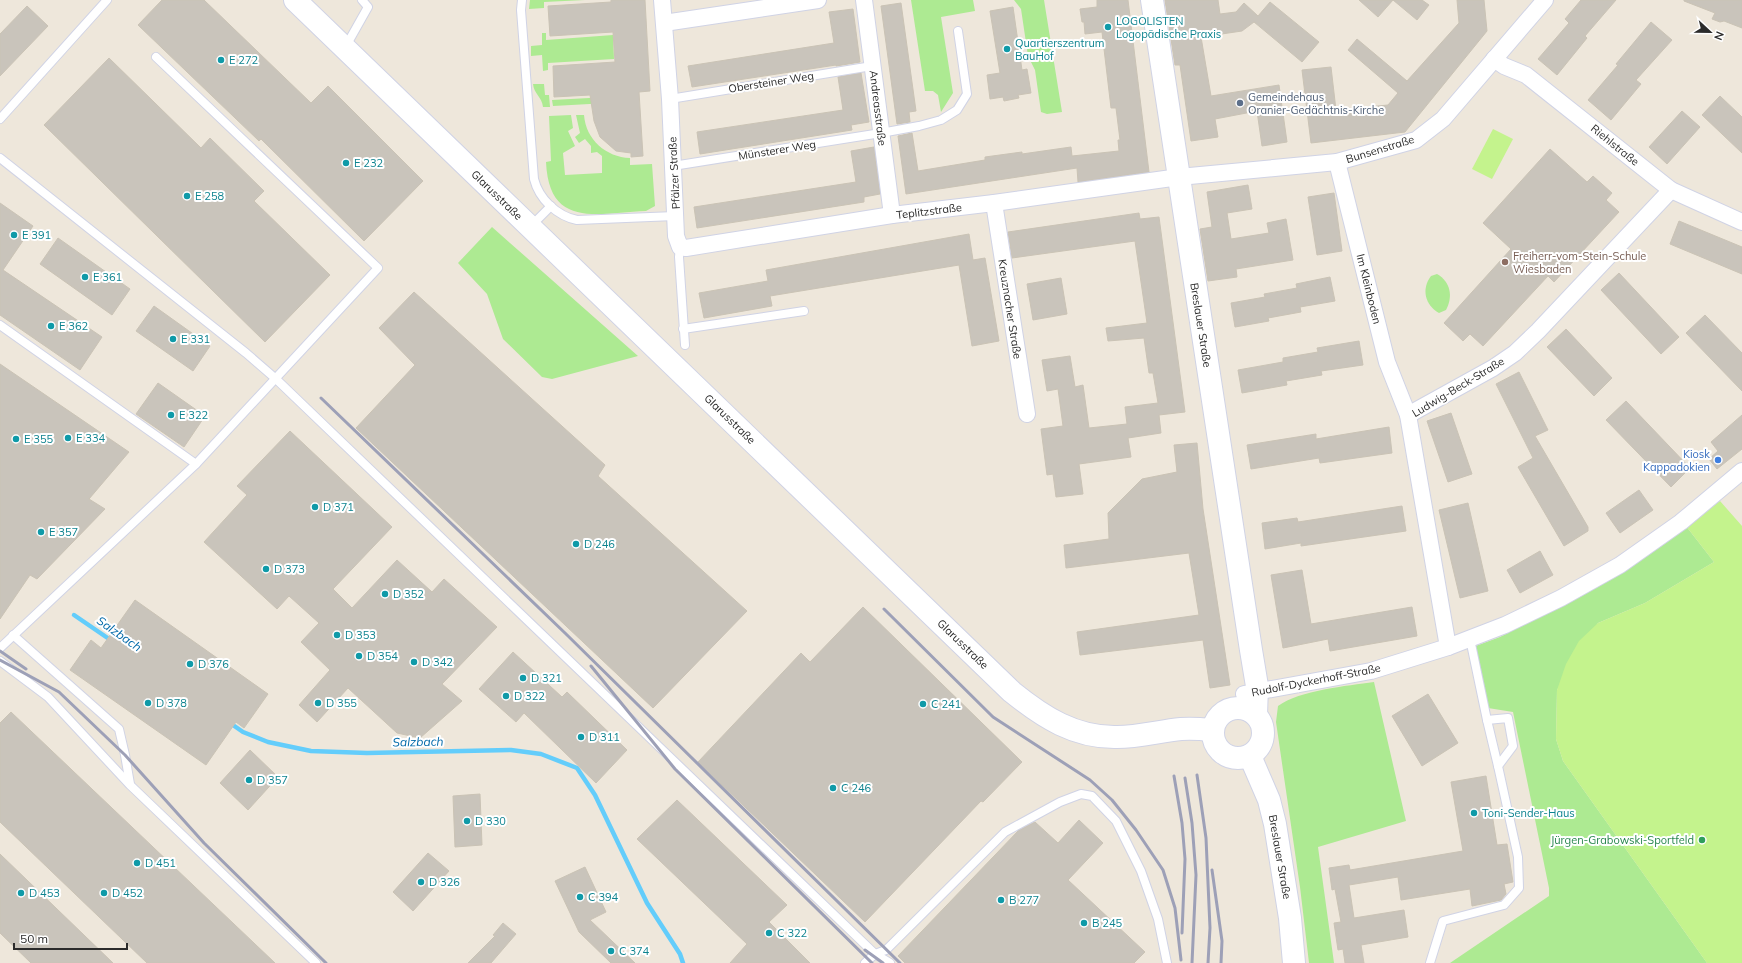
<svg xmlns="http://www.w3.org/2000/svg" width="1742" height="963" viewBox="0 0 1742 963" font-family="Mulish,sans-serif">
<rect width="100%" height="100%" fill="#eee7db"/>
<g fill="#adea92">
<path d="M530 0H585L544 2V8L529 9Z"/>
<path d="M911 0H973L975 11 941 17 953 93 941 112 938 95 933 91H925Z"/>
<path d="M1014 0H1044L1062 112 1047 114 1041 112 1035 70 1028 56 1021 9Z"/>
<path d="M542 33H546V40L613 35 614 59 548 63V70L543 71 542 55 531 56V46L542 45Z"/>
<path d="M533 84H544L545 95H549L550 107H543C542 97 534 94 533 84Z"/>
<path d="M608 97V103L553 106 552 100Z"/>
<path d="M571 115 573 128 568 131 575 146 563 153 565 175 602 173V156L597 152 591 153V146L585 139 579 143 575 137 580 133 576 115H584C586 140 606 157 630 158V165L652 164 655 206 646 211C597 213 549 229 546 162L551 161 549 116Z"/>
<path d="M492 227 638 356 552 379 542 377 503 339 487 294 458 263Z"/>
<path d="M1437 274C1451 282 1453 297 1446 310L1439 313C1425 305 1421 289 1431 276Z"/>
<path d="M1686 526 1714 562 1645 603 1598 623 1557 690 1556 739 1563 761 1707 963H1450L1549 896V888L1513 712 1488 708 1473 647 1500 637 1544 614Z"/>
<path d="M1374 682 1406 821 1318 847 1334 963H1309L1300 887 1276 722 1278 706C1300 690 1347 686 1374 682Z"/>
</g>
<g fill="#c4f38d">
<path d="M1493 129 1513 139 1492 179 1472 169Z"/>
<path d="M1720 501 1742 526V963H1707L1563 761 1556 739 1557 690 1566 664 1579 641 1598 623 1645 603 1714 562 1686 526Z"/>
</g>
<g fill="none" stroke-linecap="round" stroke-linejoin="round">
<g stroke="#63cdfb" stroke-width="4.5">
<path d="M74 615 112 641"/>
<path d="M230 723 243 732 268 742 311 751 367 753 511 750 541 754 577 768 595 795 647 903 680 954 683 963"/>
</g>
</g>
<g fill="#c9c4bb" stroke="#cac3b5">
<path d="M162 0H204L311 103 328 86 423 181 364 241 261 139 259 141 138 25Z"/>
<path d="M611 0H645L650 91 639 92 643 156 631 157V153L616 151 600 137 594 121 590 95 554 97 553 66 615 62 613 32 550 36 548 6 611 2Z"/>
<path d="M1097 0H1128L1149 172 1078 182 1077 168 906 194 898 136 912 133 918 171 985 160V157L1022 152V154L1071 147 1072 156 1119 151 1118 140H1120L1116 108H1111L1102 32 1085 34 1084 22H1082L1080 9 1097 7Z"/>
<path d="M1165 0H1218L1220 14 1236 12 1244 3 1258 16 1270 2 1319 42 1302 62 1254 22 1242 31 1201 37 1211 96 1279 85 1287 142 1262 146 1257 111 1215 119 1218 137 1191 141 1180 65H1175Z"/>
<path d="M1359 0H1422L1429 5 1417 20 1393 0 1378 17Z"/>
<path d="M1457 0H1484L1487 31 1405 132 1311 143 1302 70 1331 67 1336 110 1388 105 1398 93 1348 50 1357 39 1407 81 1459 23Z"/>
<path d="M1581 0H1616L1585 36 1587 38 1557 75 1538 59 1569 23 1565 19Z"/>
<path d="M1684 0H1742V28L1724 21 1720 22 1712 19 1715 13 1684 1Z"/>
<path d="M901 3 916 111 909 112 910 122 897 124 881 6Z"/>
<path d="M27 6 48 26 0 76V34Z"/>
<path d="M1013 7 1022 70 1027 69 1031 93 1018 95 1019 98 1004 101 1003 97 990 99 987 75 1000 73 990 11Z"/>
<path d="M853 9 860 62 836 66V65L692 87 688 66 834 43 829 12Z"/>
<path d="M1651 22 1672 40 1636 80 1641 84 1611 120 1588 100 1618 65 1616 64Z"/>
<path d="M109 58 201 148 210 138 264 191 254 201 330 275 265 342 44 125Z"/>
<path d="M861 73 869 122 851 125 852 130 700 154 697 132 843 110 838 77Z"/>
<path d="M1720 96 1742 117V153L1702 115Z"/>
<path d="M1682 111 1700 127 1667 164 1649 147Z"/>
<path d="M874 147 880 194 864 197V202L697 228 694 207 856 182 851 151Z"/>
<path d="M1550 149 1587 182 1593 176 1612 193 1606 200 1619 212 1554 282 1548 276 1483 346 1470 334 1463 341 1444 323 1511 249 1483 223Z"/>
<path d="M1248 185 1252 209 1227 213 1231 239 1269 233 1267 223 1286 219 1293 260 1236 269 1237 277 1208 281 1200 229 1212 227 1207 192Z"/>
<path d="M1334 193 1342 251 1317 255 1308 197Z"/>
<path d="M0 203 33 226 3 270 102 337 80 370 0 315Z"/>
<path d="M1139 213 1140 219 1159 217 1185 412 1159 415 1161 433 1128 438 1131 457 1079 464 1083 494 1056 497 1053 474 1047 475 1041 429 1063 426 1058 389 1047 391 1042 360 1070 356 1075 387 1083 385 1089 428 1127 424 1125 407 1158 403 1153 373H1149L1144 338 1108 341 1106 328 1147 323 1135 241 1012 258 1008 232Z"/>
<path d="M1679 221 1742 247V274L1670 244Z"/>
<path d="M969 234 973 260 985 258 999 341 972 346 959 265 770 296 772 306 704 318 699 293 768 281 766 270Z"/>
<path d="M58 238 130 289 112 315 40 264Z"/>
<path d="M1619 273 1679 337 1661 354 1601 290Z"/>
<path d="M1330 277 1335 301 1300 307 1301 312 1268 318 1269 321 1235 327 1231 303 1265 297 1264 294 1297 288 1296 284Z"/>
<path d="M1061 278 1067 314 1033 320 1027 284Z"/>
<path d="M414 292 605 465 598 476 747 611 653 708 356 428 415 365 379 328Z"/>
<path d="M154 306 210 346 193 371 136 331Z"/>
<path d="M1705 315 1742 353V391L1686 333Z"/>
<path d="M1566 329 1612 378 1594 396 1547 347Z"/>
<path d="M1359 341 1363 365 1321 371 1322 375 1286 381 1287 385 1242 393 1238 370 1283 362V358L1318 352 1317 348Z"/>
<path d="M0 364 129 452 89 499 105 509 37 579 30 575 0 619Z"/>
<path d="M1519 372 1548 430 1535 436 1588 527V531L1564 546 1518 467 1533 458 1496 384Z"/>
<path d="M158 383 205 416 184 447 136 414Z"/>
<path d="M1626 401 1690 468 1671 487 1606 420Z"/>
<path d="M1451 413 1472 474 1448 482 1427 421Z"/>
<path d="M1742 415V449L1717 469 1709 459 1718 451 1711 442Z"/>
<path d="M1389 427 1392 453 1320 463 1319 458 1251 469 1247 445 1316 434V439Z"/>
<path d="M290 431 392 527 333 589 352 608 397 560 432 592 444 579 497 627 442 684 462 701 420 738 397 733 348 688 317 722 299 705 330 670 301 642 319 623 289 596 277 609 204 542 247 495 237 486Z"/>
<path d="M1197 443 1203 509 1230 685 1210 688 1203 640 1080 655 1077 632 1199 615 1189 553 1066 568 1064 545 1109 539 1108 513 1142 479 1177 472 1174 445Z"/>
<path d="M1639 490 1653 510 1620 533 1606 513Z"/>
<path d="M1468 503 1488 591 1460 598 1439 510Z"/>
<path d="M1402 506 1406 531 1301 546V543L1265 549 1262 523 1297 518 1298 522Z"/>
<path d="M1540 551 1553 575 1520 593 1507 570Z"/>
<path d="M1302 570 1311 624 1412 607 1417 636 1330 651 1328 639 1283 648 1271 575Z"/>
<path d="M135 600 268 694 244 728 236 722 206 765 70 670 91 640 101 648Z"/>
<path d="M863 607 1022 762 983 802 981 801 865 922 698 762 801 653 810 662Z"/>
<path d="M513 652 562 697 567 692 627 750 596 783 524 713 516 722 479 689Z"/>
<path d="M1428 694 1458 743 1422 766 1392 716Z"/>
<path d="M11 712 275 963H147L0 822V723Z"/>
<path d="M250 750 278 777 248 810 220 783Z"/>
<path d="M1486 776 1497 845 1507 844 1513 882 1504 884 1506 894 1501 900 1472 906 1470 889 1401 900 1398 877 1349 885 1354 918 1404 910 1408 937 1361 945 1364 963H1345L1343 949 1338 950 1334 923 1341 922 1335 889 1332 890 1329 868 1349 865 1350 870 1463 851 1451 782Z"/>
<path d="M480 794 482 845 455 847 453 796Z"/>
<path d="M677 800 787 905 769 922 810 963H730L747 944 637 839Z"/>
<path d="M1079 820 1103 843 1068 880 1145 952 1134 963H905L898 956 1019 830 1035 822 1058 843Z"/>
<path d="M428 853 449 871 413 911 393 892Z"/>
<path d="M0 854 113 963H31L0 933Z"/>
<path d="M585 867 606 912 590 920 635 963H611L579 932 555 881Z"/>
<path d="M503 923 516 934 491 963H468L495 936 493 935Z"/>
</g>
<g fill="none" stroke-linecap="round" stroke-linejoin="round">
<g stroke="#d0d3e5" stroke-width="10">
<g id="lane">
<path d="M522 0 521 10 534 179C539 199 557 216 577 220L675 216"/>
<path d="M346 46 368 7 362 0"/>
<path d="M670 99 872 66"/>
<path d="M0 119 107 0"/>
<path d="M0 158 246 353 276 379 875 954 865 963"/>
<path d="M673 166 881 133 919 126 941 120 957 110 967 94 958 31"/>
<path d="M531 226 551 206"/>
<path d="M680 247 679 257 685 345"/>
<path d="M0 325 196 464"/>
<path d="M683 329 804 311"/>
<path d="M13 635 119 729 125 755 130 784"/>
<path d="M0 648 196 464 378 268 156 57"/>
<path d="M0 661 48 697 130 785 316 963"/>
<path d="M1487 720 1498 766"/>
<path d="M890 963 875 954 886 950 1005 832 1060 802 1081 794 1092 796 1116 821 1141 871 1158 919 1167 963"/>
<path d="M1430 963 1443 921 1504 905 1519 888 1518 857 1498 766 1513 746 1508 718 1487 720 1470 639"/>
</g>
</g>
<g stroke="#d0d3e5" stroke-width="18">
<g id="street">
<path d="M662 0 670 99 676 236 680 247 686 248 892 215 994 203 1179 177 1337 162 1416 140 1443 119 1545 0"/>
<path d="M864 0 892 215"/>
<path d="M664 23 818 0"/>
<path d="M1494 59 1504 66 1526 75 1671 190 1742 222"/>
<path d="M1337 162 1387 362 1408 415 1448 647"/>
<path d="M994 203 1027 414"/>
<path d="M1408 415 1493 368 1515 353 1538 331 1671 190"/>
<path d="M1244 694 1371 671 1448 647 1505 625 1561 598 1620 565 1681 522 1742 471"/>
</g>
</g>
<g stroke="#d0d3e5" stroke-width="24">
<g id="secondary">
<path d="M295 0 1012 692C1043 717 1075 738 1117 737 1139 737 1160 731 1181 729 1192 728 1202 729 1212 730"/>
<path d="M1152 0 1251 650 1257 686 1256 715"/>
<circle cx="1238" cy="733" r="25"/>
<path d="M1250 756 1269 800 1275 824 1290 918 1294 963"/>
</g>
</g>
<use href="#lane" stroke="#fff" stroke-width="8"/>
<use href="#street" stroke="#fff" stroke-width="16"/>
<use href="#secondary" stroke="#fff" stroke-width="22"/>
<g stroke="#9da0b7" stroke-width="3">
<path d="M321 398 565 633 900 963"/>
<path d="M884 609 993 717 1090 780 1112 800 1136 830 1163 870 1175 908 1181 960"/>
<path d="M0 651 26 669"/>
<path d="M0 660 59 692 125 755 204 843 326 963"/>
<path d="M591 666 675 769 872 963"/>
<path d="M1197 775 1206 838 1210 928 1208 963"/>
<path d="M1174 776 1182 823 1185 859 1182 933"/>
<path d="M1185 778 1192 823 1196 875 1192 963"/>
<path d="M1212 870 1222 941 1221 963"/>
<path d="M865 950 883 963"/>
</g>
</g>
<g fill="#0f9aa8" stroke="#fff" stroke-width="1.5">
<circle cx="1108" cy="27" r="4"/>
<circle cx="1007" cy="49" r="4"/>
<circle cx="221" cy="60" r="4"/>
<circle cx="346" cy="163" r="4"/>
<circle cx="187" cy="196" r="4"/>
<circle cx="14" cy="235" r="4"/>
<circle cx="85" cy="277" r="4"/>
<circle cx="51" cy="326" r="4"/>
<circle cx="173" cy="339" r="4"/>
<circle cx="171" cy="415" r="4"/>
<circle cx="68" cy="438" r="4"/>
<circle cx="16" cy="439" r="4"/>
<circle cx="315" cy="507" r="4"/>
<circle cx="41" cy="532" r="4"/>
<circle cx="576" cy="544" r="4"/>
<circle cx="266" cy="569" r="4"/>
<circle cx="385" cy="594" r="4"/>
<circle cx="337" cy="635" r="4"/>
<circle cx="359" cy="656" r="4"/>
<circle cx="414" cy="662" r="4"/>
<circle cx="190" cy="664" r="4"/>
<circle cx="523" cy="678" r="4"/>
<circle cx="506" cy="696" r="4"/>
<circle cx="148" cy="703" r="4"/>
<circle cx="318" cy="703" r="4"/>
<circle cx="923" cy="704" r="4"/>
<circle cx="581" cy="737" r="4"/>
<circle cx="249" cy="780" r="4"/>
<circle cx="833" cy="788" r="4"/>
<circle cx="1474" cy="813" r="4"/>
<circle cx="467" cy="821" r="4"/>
<circle cx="137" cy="863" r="4"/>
<circle cx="421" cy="882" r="4"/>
<circle cx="21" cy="893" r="4"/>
<circle cx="104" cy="893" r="4"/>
<circle cx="580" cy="897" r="4"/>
<circle cx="1001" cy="900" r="4"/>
<circle cx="1084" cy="923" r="4"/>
<circle cx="769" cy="933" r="4"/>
<circle cx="611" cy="951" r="4"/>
</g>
<circle fill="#5c6f8a" stroke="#fff" stroke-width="1.5" cx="1240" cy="103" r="4"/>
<circle fill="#8d6e63" stroke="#fff" stroke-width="1.5" cx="1505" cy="262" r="4"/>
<circle fill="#3f7fe0" stroke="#fff" stroke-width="1.5" cx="1718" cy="460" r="4"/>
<circle fill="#2e9e5b" stroke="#fff" stroke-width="1.5" cx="1702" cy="840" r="4"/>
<g text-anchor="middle" stroke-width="4" stroke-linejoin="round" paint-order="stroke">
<g font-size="11" fill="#0d838f" stroke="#fff" text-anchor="start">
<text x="1116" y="25">LOGOLISTEN<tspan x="1116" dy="13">Logopädische Praxis</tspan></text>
<text x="1015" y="47">Quartierszentrum<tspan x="1015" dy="13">BauHof</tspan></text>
<text x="229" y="64">E 272</text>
<text x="354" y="167">E 232</text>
<text x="195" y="200">E 258</text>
<text x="22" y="239">E 391</text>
<text x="93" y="281">E 361</text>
<text x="59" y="330">E 362</text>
<text x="181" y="343">E 331</text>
<text x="179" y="419">E 322</text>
<text x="76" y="442">E 334</text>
<text x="24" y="443">E 355</text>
<text x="323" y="511">D 371</text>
<text x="49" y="536">E 357</text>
<text x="584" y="548">D 246</text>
<text x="274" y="573">D 373</text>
<text x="393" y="598">D 352</text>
<text x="345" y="639">D 353</text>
<text x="367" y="660">D 354</text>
<text x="422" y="666">D 342</text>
<text x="198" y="668">D 376</text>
<text x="531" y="682">D 321</text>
<text x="514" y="700">D 322</text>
<text x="156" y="707">D 378</text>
<text x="326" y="707">D 355</text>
<text x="931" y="708">C 241</text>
<text x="589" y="741">D 311</text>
<text x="257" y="784">D 357</text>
<text x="841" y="792">C 246</text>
<text x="1482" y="817">Toni-Sender-Haus</text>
<text x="475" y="825">D 330</text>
<text x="145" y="867">D 451</text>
<text x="429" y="886">D 326</text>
<text x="29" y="897">D 453</text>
<text x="112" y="897">D 452</text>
<text x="588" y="901">C 394</text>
<text x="1009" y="904">B 277</text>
<text x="1092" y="927">B 245</text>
<text x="777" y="937">C 322</text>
<text x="619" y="955">C 374</text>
</g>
<g font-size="11" fill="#2b2b2b" stroke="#fff">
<text transform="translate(771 82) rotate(-9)" y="4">Obersteiner Weg</text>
<text transform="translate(878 108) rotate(83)" y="4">Andreasstraße</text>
<text transform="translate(1615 145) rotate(39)" y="4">Riehlstraße</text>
<text transform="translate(1380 149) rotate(-17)" y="4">Bunsenstraße</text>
<text transform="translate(777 150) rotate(-9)" y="4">Münsterer Weg</text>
<text transform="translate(674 173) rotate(-93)" y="4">Pfälzer Straße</text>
<text transform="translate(497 195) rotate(44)" y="4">Glarusstraße</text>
<text transform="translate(929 211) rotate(-7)" y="4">Teplitzstraße</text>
<text transform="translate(1369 289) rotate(76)" y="4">Im Kleinboden</text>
<text transform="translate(1010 309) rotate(81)" y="4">Kreuznacher Straße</text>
<text transform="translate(1201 325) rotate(81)" y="4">Breslauer Straße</text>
<text transform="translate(1458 387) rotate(-31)" y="4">Ludwig-Beck-Straße</text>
<text transform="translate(730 419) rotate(44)" y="4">Glarusstraße</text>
<text transform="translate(963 644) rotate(44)" y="4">Glarusstraße</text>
<text transform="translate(1316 680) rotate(-11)" y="4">Rudolf-Dyckerhoff-Straße</text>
<text transform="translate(1280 857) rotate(80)" y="4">Breslauer Straße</text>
</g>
<g font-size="11" fill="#4e5e75" stroke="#fff" text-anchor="start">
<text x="1248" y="101">Gemeindehaus<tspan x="1248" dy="13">Oranier-Gedächtnis-Kirche</tspan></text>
</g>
<g font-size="11" fill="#785e54" stroke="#fff" text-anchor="start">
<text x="1513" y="260">Freiherr-vom-Stein-Schule<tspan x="1513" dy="13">Wiesbaden</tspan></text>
</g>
<g font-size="11" fill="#366cbe" stroke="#fff" text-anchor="end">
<text x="1710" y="458">Kiosk<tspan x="1710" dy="13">Kappadokien</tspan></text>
</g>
<g font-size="11" fill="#27864d" stroke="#fff" text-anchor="end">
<text x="1694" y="844">Jürgen-Grabowski-Sportfeld</text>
</g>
<g font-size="12" font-style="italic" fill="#0069a9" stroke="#fff">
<text transform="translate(119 634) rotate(35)" y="4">Salzbach</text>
<text transform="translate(418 742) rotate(-1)" y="4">Salzbach</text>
</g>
</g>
<g transform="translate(1710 32) rotate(112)" stroke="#ffffff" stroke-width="3" paint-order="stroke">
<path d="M0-3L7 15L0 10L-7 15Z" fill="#2b2b2b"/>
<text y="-6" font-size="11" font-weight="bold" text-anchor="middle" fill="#2b2b2b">N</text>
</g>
<path d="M14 943v6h113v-6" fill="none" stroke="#2b2b2b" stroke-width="2"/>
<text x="20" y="943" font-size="12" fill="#2b2b2b" stroke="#ffffff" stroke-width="3" paint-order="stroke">50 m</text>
</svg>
